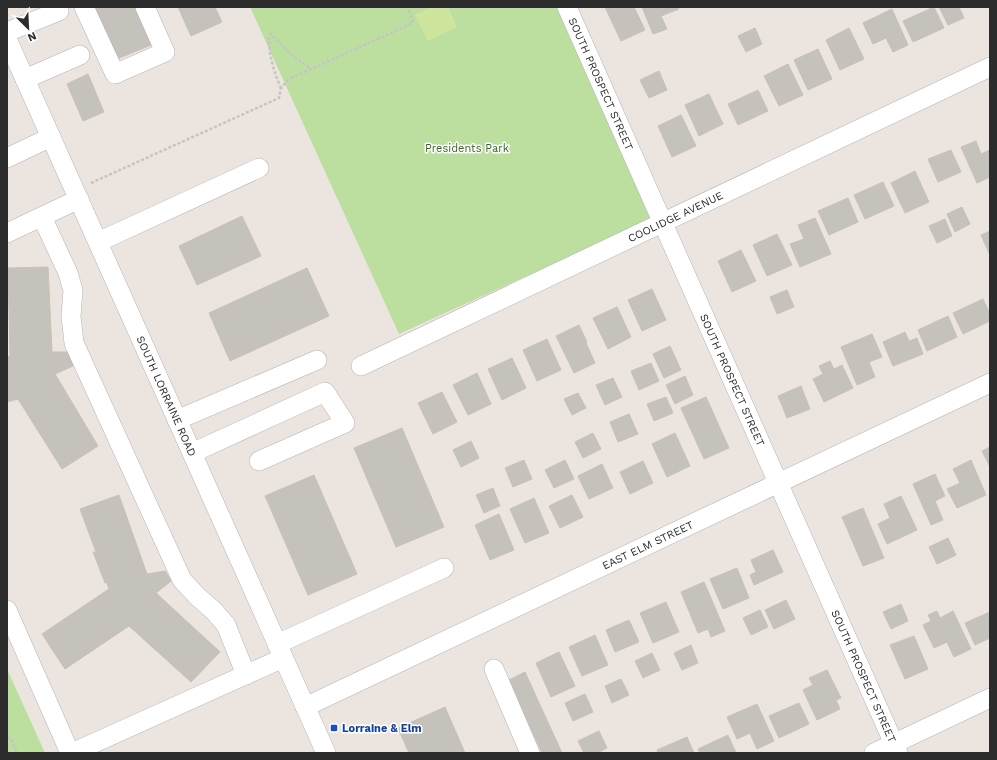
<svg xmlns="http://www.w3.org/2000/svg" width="997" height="760" viewBox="0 0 997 760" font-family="'Work Sans',sans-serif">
<rect width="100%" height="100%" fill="#ece5df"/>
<g fill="#bcdfa0">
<path d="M250 7H557L652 219 399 334Z"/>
<path d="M7 669 45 753H7Z"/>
</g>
<path fill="#cee59d" d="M431 7H448L457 27 428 41 415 15Z"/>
<g fill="#c5c1bb" stroke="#c8c1b9">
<path d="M94 7H135L151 45 117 59Z"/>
<path d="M178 7H215L222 22 191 36Z"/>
<path d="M605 7H634L645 30 621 41Z"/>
<path d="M642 7H678L679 9 661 16 667 29 653 34Z"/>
<path d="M934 7 944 28 913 42 903 21Z"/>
<path d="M939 7H959L964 18 948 25Z"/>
<path d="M892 9 908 45 893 52 886 38 873 44 863 23Z"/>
<path d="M755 28 762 44 746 52 738 36Z"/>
<path d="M849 28 864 59 840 70 826 40Z"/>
<path d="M818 49 832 79 808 90 794 60Z"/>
<path d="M788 64 803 95 779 106 764 76Z"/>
<path d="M659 71 667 90 649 98 640 80Z"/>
<path d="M88 74 104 112 83 121 67 84Z"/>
<path d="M758 90 768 111 738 125 728 104Z"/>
<path d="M709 94 723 124 699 136 685 105Z"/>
<path d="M681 115 696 146 672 157 658 126Z"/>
<path d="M976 141 981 154 990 150V177L977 183 961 147Z"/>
<path d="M951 150 961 172 938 182 928 159Z"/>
<path d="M915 171 929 202 905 213 891 183Z"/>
<path d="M883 182 894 206 865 219 854 195Z"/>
<path d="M848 198 858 222 829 235 818 211Z"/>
<path d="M962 207 970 224 955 232 947 214Z"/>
<path d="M242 216 261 256 197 285 179 246Z"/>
<path d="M815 218 831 254 800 267 790 244 804 239 798 225Z"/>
<path d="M945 219 952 236 937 243 929 226Z"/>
<path d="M990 231V252L989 253 981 235Z"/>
<path d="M777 234 792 265 767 276 753 245Z"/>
<path d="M741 250 756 281 732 292 718 261Z"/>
<path d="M48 267 52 352H69L73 366 55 374 98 446 62 469 18 399 7 402V357L10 356 8 268Z"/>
<path d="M307 268 329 316 230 361 209 313Z"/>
<path d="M652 289 666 320 642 331 628 300Z"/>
<path d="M787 290 794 307 777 314 770 297Z"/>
<path d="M983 299 990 314V321L963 334 953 313Z"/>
<path d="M617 307 631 337 608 349 593 318Z"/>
<path d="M948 316 957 337 927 351 918 330Z"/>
<path d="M579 325 587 342 586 343 595 363 574 373 556 336Z"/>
<path d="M905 332 909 341 917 338 923 354 893 366 883 342Z"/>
<path d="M872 334 882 357 869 362 875 377 857 385 841 347Z"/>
<path d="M547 339 561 370 537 381 523 350Z"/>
<path d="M670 346 681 370 664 378 653 354Z"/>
<path d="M512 358 526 388 502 400 488 369Z"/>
<path d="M830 361 834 369 842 365 853 388 824 402 813 379 823 374 819 366Z"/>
<path d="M651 363 659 381 639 390 631 371Z"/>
<path d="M477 373 491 404 468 415 453 385Z"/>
<path d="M685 376 693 395 675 404 666 385Z"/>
<path d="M613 378 622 397 605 405 596 385Z"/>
<path d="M801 386 810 409 787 418 778 396Z"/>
<path d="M442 392 457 422 433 434 418 403Z"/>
<path d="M578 393 586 408 572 415 564 399Z"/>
<path d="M666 397 673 413 654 421 647 404Z"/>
<path d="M706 397 729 448 704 459 681 408Z"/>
<path d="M629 414 638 434 618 442 610 422Z"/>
<path d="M402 428 444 527 396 547 354 448Z"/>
<path d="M593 433 601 449 583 458 575 442Z"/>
<path d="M675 433 690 466 667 477 652 444Z"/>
<path d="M471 441 479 458 461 467 453 450Z"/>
<path d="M990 447V467L982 451Z"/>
<path d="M524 460 532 479 513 487 505 468Z"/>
<path d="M565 460 574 479 554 488 545 470Z"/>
<path d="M971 460 986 495 957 508 947 489 960 483 953 469Z"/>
<path d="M643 461 653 483 630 494 620 472Z"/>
<path d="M602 464 613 488 589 499 578 476Z"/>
<path d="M935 474 945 496 935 501 943 520 931 525 913 484Z"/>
<path d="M314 475 357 574 308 595 265 496Z"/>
<path d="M493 488 500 506 484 513 476 495Z"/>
<path d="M119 495 147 574 165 571 171 581 156 593 220 652 191 682 129 626 65 669 42 634 109 589 107 583H105L93 552H96L80 509Z"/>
<path d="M572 495 583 517 560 528 549 506Z"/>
<path d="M901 496 917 530 887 544 878 524 890 518 884 504Z"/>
<path d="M534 498 549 533 525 543 510 509Z"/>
<path d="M863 508 884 558 863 566 842 517Z"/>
<path d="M499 514 514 550 490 560 475 525Z"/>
<path d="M948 538 956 555 937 564 929 547Z"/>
<path d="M773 550 783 572 754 585 750 575 756 572 751 560Z"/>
<path d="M737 568 749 598 723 609 710 579Z"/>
<path d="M704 582 725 631 711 637 708 629 698 633 681 592Z"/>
<path d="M786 600 795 619 774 629 765 610Z"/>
<path d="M666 602 679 632 653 643 640 613Z"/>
<path d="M901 604 908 621 891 629 883 612Z"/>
<path d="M760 610 768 627 751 635 743 618Z"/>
<path d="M937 611 940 618 953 611 971 649 954 657 947 642 934 648 923 625 931 621 928 615Z"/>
<path d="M990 612V638L975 645 965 623Z"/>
<path d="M629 620 639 642 615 652 606 630Z"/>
<path d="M595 635 608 665 582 676 569 647Z"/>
<path d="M914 636 928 669 905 679 890 645Z"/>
<path d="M691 645 698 663 682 670 674 653Z"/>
<path d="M559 652 575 686 551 697 536 663Z"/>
<path d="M652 653 660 670 643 678 635 661Z"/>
<path d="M827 670 841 698 836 700 840 709 817 720 803 690 813 685 809 678Z"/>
<path d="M525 672 562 753H542L509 680Z"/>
<path d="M621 679 629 695 612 703 605 686Z"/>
<path d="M585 694 593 712 573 721 565 703Z"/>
<path d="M799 703 809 724 779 738 769 716Z"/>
<path d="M757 704 774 741 757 749 750 733 737 739 727 717Z"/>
<path d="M445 707 465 753H409L398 728Z"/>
<path d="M599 731 607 748 597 753H584L578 741Z"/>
<path d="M728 735 736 753H700L698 749Z"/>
<path d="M687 737 694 753H658L657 750Z"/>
</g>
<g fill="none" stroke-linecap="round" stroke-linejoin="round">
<g stroke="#b0b3bb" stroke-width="20">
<g id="minor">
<path d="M84 7 115 74 165 52 145 7"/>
<path id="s1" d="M567 7 898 753"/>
<path d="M7 32 59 11"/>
<path id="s2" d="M7 39 326 753"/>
<path d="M25 79 80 55"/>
<path d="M7 158 51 137"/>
<path d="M42 217 68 273 73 290 71 316 74 343 182 580 198 597 214 611 226 625 246 675"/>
<path d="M7 233 79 199"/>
<path d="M98 242 259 168"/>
<path id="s3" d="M361 366 990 67"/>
<path d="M177 420 317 360"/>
<path d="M192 453 325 392 345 423 259 461"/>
<path d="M7 610 70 753"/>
<path d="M277 644 444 568"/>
<path d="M494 669 530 753"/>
<path id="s4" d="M305 707 990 383"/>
<path d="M72 753 283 658"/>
<path d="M874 753 990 698"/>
</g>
</g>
<g stroke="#c4c4c4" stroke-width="2.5" stroke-dasharray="3 2" stroke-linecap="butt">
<path d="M281 88C274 73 268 52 269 35L271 34 292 55 311 69"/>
<path d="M91 183 279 98 281 88 289 79 413 23 408 7"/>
<path d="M7 737 11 739 17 753"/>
</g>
<use href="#minor" stroke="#fff" stroke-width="19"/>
</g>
<rect fill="#1a4fb4" stroke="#fff" stroke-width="1.5" x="330" y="724" width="8" height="8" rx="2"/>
<g text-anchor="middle" stroke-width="3" stroke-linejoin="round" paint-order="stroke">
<g font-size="11" fill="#2c2c2c" stroke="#fff">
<text dy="4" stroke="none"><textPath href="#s1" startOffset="84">SOUTH PROSPECT STREET</textPath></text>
<text dy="4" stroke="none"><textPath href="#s3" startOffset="348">COOLIDGE AVENUE</textPath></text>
<text dy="4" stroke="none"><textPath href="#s1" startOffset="408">SOUTH PROSPECT STREET</textPath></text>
<text dy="4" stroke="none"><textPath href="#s2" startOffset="391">SOUTH LORRAINE ROAD</textPath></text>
<text dy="4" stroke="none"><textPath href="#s4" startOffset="379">EAST ELM STREET</textPath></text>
<text dy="4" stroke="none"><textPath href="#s1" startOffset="732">SOUTH PROSPECT STREET</textPath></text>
</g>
<g font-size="11" fill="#356520" stroke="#fff">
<text x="467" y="152">Presidents Park</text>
</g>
<g font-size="11" font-weight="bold" fill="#164399" stroke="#fff" text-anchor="start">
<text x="342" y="732">Lorraine &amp; Elm</text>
</g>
</g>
<rect width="997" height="760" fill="none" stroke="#2c2c2c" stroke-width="16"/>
<g transform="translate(28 28) rotate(156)" stroke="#ffffff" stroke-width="3" paint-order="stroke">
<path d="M0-3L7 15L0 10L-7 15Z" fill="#2c2c2c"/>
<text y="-6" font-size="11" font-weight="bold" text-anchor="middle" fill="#2c2c2c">N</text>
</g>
</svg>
